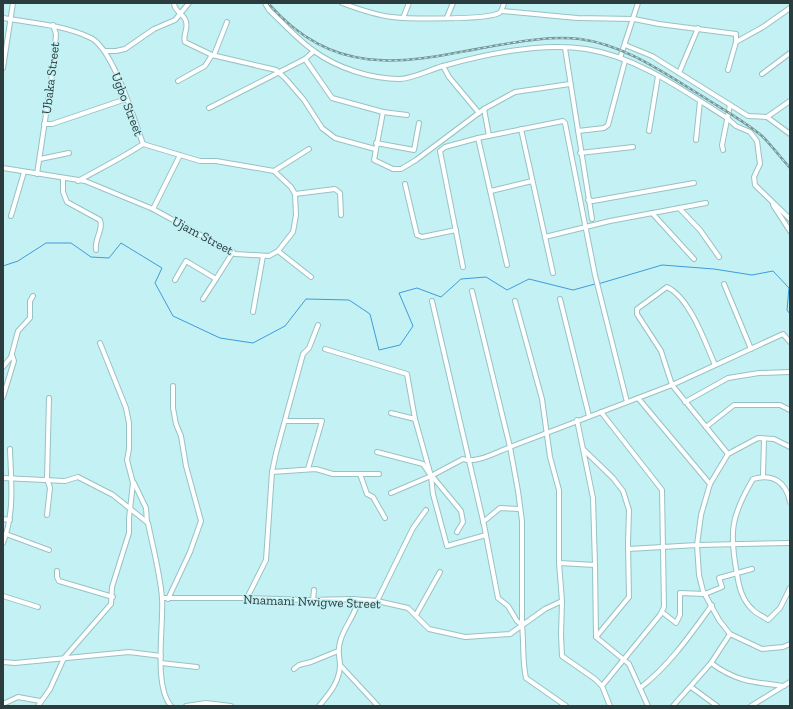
<svg xmlns="http://www.w3.org/2000/svg" width="793" height="709" viewBox="0 0 793 709" font-family="'Zilla Slab',serif">
<rect width="100%" height="100%" fill="#c4f1f4"/>
<g fill="none" stroke-linecap="round" stroke-linejoin="round">
<g stroke="#3d9cdb" stroke-width="1">
<path d="M3 266 18 261 46 243H71L91 257 109 258 121 243 162 268 155 283 173 316 220 338 253 343 285 326 306 299 349 300 370 314 379 350 400 345 413 326 399 293 417 288 441 297 461 279 486 277 507 290 529 279 573 290 595 284"/>
<path d="M598 284 662 265 714 269 752 275 773 271 789 288 787 310 790 314"/>
</g>
<g stroke="#97c2c5" stroke-width="6">
<g id="minor">
<path d="M174 3C174 11 182 13 185 19 190 27 182 35 185 42L212 55 276 70 285 78 304 100 322 128 335 138 375 149"/>
<path d="M265 3 269 10C284 24 298 40 314 51 337 68 371 79 400 79 414 78 429 70 443 66 486 54 543 42 586 49 638 57 684 91 727 118L736 126 750 132 757 141 760 164 754 177 755 185 790 219"/>
<path d="M342 3C358 9 375 15 392 17 409 19 487 20 499 13 502 11 503 7 504 3"/>
<path d="M502 11 577 18 634 19 659 24 736 34V42L728 70"/>
<path d="M447 17 453 3"/>
<path d="M3 18C33 23 64 25 91 38 113 49 134 119 143 144 122 158 101 168 78 181"/>
<path d="M403 18 409 3"/>
<path d="M736 42 763 27 790 8"/>
<path d="M625 45 652 56 748 116 767 117 790 134"/>
<path d="M565 48 592 219"/>
<path d="M105 51H116L125 49 154 29 175 20 189 3"/>
<path d="M214 55 227 22"/>
<path d="M620 58 638 3"/>
<path d="M305 59 332 98 383 112"/>
<path d="M443 66 449 77 479 113"/>
<path d="M3 68 13 3"/>
<path d="M679 73 698 28"/>
<path d="M762 74 790 53"/>
<path d="M178 81 205 66 212 55"/>
<path d="M209 108 305 59 314 51"/>
<path d="M484 109 489 136"/>
<path d="M407 115 383 112 374 160 393 169H401L416 160 484 109 515 92 570 84"/>
<path d="M767 117 790 101"/>
<path d="M44 124H52L126 99"/>
<path d="M521 129 553 273"/>
<path d="M578 131 604 128 608 125 625 61"/>
<path d="M649 131 658 76"/>
<path d="M478 138 507 265"/>
<path d="M696 140 700 101"/>
<path d="M376 143 414 150 419 123"/>
<path d="M723 150 722 145 730 105"/>
<path d="M580 153 633 147"/>
<path d="M40 159 69 153"/>
<path d="M3 168 85 181 153 209 235 254 269 256 278 251 293 232 296 215 295 194 291 187 274 171 216 161H200L143 144"/>
<path d="M274 171 309 149"/>
<path d="M37 174 54 61 56 34 53 25"/>
<path d="M63 178V192L67 202 100 220C104 229 94 239 96 250"/>
<path d="M405 184 417 235 422 237 456 230"/>
<path d="M491 191 532 181"/>
<path d="M295 194 335 189 340 193 341 215"/>
<path d="M588 200 593 201 694 183"/>
<path d="M773 205 790 231"/>
<path d="M679 208 700 230 719 257"/>
<path d="M153 209 180 155"/>
<path d="M652 213 694 259"/>
<path d="M11 216 24 172"/>
<path d="M545 237 610 221 706 203"/>
<path d="M278 251 311 277"/>
<path d="M463 267 440 151 445 147 478 138 563 121 565 123 595 275 627 402"/>
<path d="M175 280 186 261 216 279 233 252"/>
<path d="M724 284 751 349"/>
<path d="M203 299 216 279"/>
<path d="M560 299 589 416"/>
<path d="M432 301 484 525 498 598 508 606 517 621 522 625V521L518 491 510 447 672 385 783 334 790 342"/>
<path d="M515 301 542 399 550 457 559 490V563"/>
<path d="M253 312 263 256"/>
<path d="M325 349 407 374 415 419 391 413"/>
<path d="M715 365C705 342 690 298 667 287L637 309V314L661 351 672 385 728 454"/>
<path d="M3 367 11 357 18 331 30 318V301L33 296"/>
<path d="M3 397 14 361 12 355"/>
<path d="M638 398 710 484"/>
<path d="M685 402 728 378 759 373 790 372"/>
<path d="M601 412 662 490 664 607 660 615 602 686"/>
<path d="M415 419 431 476 433 494 447 546 486 535"/>
<path d="M577 420 593 498 595 565 559 563 562 601 561 635 562 656 595 679 602 686 610 706"/>
<path d="M285 421H322L308 469"/>
<path d="M706 427 734 405H780L790 410"/>
<path d="M584 450 613 478 623 491 629 510 628 543 629 597 596 637"/>
<path d="M377 452 423 464 431 476 463 459C476 464 497 452 510 447L472 291"/>
<path d="M272 472 316 469 333 474H379"/>
<path d="M360 474 367 494 373 497 385 518"/>
<path d="M432 476 461 511 463 522 457 532"/>
<path d="M763 476 764 439"/>
<path d="M3 478 65 481 78 477 113 495 148 523C153 548 160 573 162 598 164 625 153 685 171 706"/>
<path d="M134 483 146 508 147 522"/>
<path d="M391 493 431 476"/>
<path d="M790 502C786 482 773 473 753 479 731 516 729 532 737 574 739 587 742 600 753 610 757 614 763 616 768 620L780 608 790 588"/>
<path d="M47 515 50 488 47 479 49 398"/>
<path d="M3 519 10 520"/>
<path d="M483 522 500 508 520 509"/>
<path d="M6 534 49 550"/>
<path d="M3 543C15 512 11 481 10 449"/>
<path d="M790 543 697 545 699 575 703 591 719 620 730 634 762 649 783 647 790 644"/>
<path d="M628 549 697 545 701 515 710 484 728 454 758 438 774 439 790 447"/>
<path d="M595 565 596 637 629 664 648 706"/>
<path d="M57 571V577L59 581 113 597"/>
<path d="M3 596 38 607"/>
<path d="M162 598H247L311 600 353 599 377 601 408 608 429 629 465 637 510 634 545 609 562 601"/>
<path d="M247 598 266 560 272 472 276 453 303 354 309 348 318 325"/>
<path d="M168 599 190 552 201 521 186 466 181 436 176 424 173 408V386"/>
<path d="M313 600 314 590"/>
<path d="M377 601 413 528 426 510"/>
<path d="M662 612 676 623 680 615V593L705 594 722 587 719 578 752 569"/>
<path d="M416 615 440 572"/>
<path d="M522 625C524 642 522 661 526 678L566 706"/>
<path d="M3 662 15 663 129 652 161 656"/>
<path d="M161 663 197 667"/>
<path d="M711 663C737 682 753 682 784 686"/>
<path d="M340 665 378 706"/>
<path d="M294 669 299 665 311 662 338 651"/>
<path d="M691 687 717 706"/>
<path d="M640 688C669 666 691 634 712 605"/>
<path d="M3 704 18 697 40 701"/>
<path d="M38 706 50 689 64 658 111 604 112 587 129 533V518L133 483 127 460 129 449V423L126 408 100 343"/>
<path d="M186 706 206 703 231 706"/>
<path d="M319 706C329 694 339 683 340 666 340 657 337 653 340 642 344 626 356 615 358 600"/>
<path d="M673 706 711 663 730 634"/>
<path d="M751 706 790 682"/>
</g>
</g>
<use href="#minor" stroke="#fff" stroke-width="4"/>
<g stroke="#779699" stroke-width="2.5">
<path id="rail" d="M268 3C336 80 404 63 493 46 522 41 551 36 580 39 625 45 664 73 702 96 722 109 744 121 762 136 772 146 781 158 790 168"/>
</g>
<use href="#rail" stroke="#c4f1f4" stroke-width="1" stroke-dasharray="3" stroke-linecap="butt"/>
</g>
<g text-anchor="middle" stroke-width="3" stroke-linejoin="round" paint-order="stroke">
<g font-size="13" fill="#2b3c3e" stroke="#c4f1f4">
<text transform="translate(50 78) rotate(-83)" y="5">Ubaka Street</text>
<text transform="translate(128 104) rotate(69)" y="5">Ugbo Street</text>
<text transform="translate(203 235) rotate(28)" y="5">Ujam Street</text>
<text transform="translate(312 601) rotate(2)" y="5">Nnamani Nwigwe Street</text>
</g>
</g>
<rect width="793" height="709" fill="none" stroke="#2b3c3e" stroke-width="8"/>
</svg>
